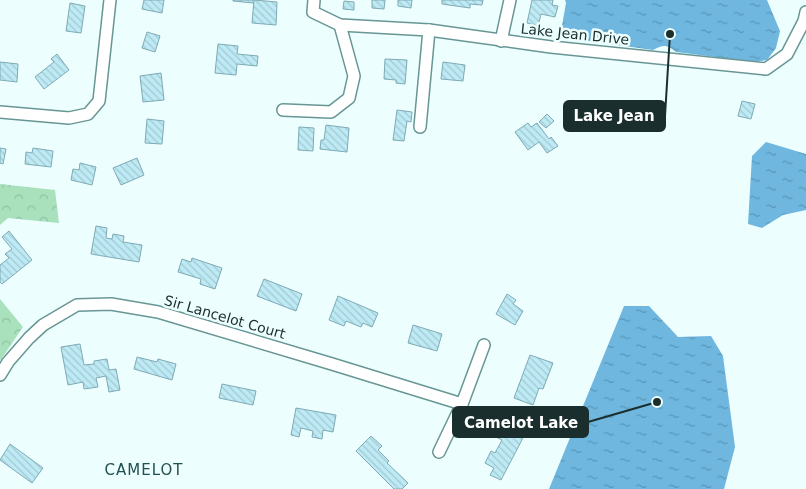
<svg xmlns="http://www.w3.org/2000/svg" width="806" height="489" viewBox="0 0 806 489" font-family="'DejaVu Sans',sans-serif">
<defs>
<pattern id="forest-crowns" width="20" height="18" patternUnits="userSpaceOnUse" patternTransform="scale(1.25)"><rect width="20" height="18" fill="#a9e1bd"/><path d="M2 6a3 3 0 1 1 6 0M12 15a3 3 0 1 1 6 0" fill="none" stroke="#91c1a3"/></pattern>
<pattern id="water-ripples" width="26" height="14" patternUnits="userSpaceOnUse" patternTransform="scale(1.25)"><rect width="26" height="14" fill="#6fb7df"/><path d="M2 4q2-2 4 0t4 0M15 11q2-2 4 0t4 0" fill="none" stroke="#5a95b5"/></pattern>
<pattern id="building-back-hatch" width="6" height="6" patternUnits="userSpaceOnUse" patternTransform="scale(1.25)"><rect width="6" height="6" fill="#bdeaf5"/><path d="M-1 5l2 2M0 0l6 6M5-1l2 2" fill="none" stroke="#a2c9d2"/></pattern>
</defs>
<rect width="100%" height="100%" fill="#ecfefe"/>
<g fill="url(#forest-crowns)">
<path d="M0 184 55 190 59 223 8 218 0 225Z"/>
<path d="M0 299 23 327 0 361Z"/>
</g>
<g fill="url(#water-ripples)">
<path d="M565 0H767L780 31 776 48 767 60 755 62 676 52C667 45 664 44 653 50L560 37 566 3Z"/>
<path d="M766 142 806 154V210L783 215 762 228 748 224 752 156Z"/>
<path d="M624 306H649L678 337 711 336 723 356 735 447 724 489H549Z"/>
</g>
<g fill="url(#building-back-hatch)" stroke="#7faab5">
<path d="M144 0H164L162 13 142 9Z"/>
<path d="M233 0H253V3L233 1Z"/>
<path d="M254 0 277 2 276 25 252 23Z"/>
<path d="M372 0H385L384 9 372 8Z"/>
<path d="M398 0H412L411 8 398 6Z"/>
<path d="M442 0H483L482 5 470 4V8L442 4Z"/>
<path d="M532 0H553L552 5 558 6 555 17 541 14 538 26 527 23Z"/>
<path d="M344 1 354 2V10L343 9Z"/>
<path d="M70 3 85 6 81 33 66 31Z"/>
<path d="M147 32 160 36 155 52 142 48Z"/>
<path d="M218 44 238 46 237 54 258 56 257 66 237 64 236 75 215 73Z"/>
<path d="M57 54 69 70 44 89 35 77 54 62 51 59Z"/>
<path d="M385 59 407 60 405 84 396 83V80L384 79Z"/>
<path d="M0 62 18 64 17 82 0 80Z"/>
<path d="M443 62 465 65 463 81 441 79Z"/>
<path d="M161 73 164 100 143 102 140 76Z"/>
<path d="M742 101 755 104 751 119 738 116Z"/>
<path d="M397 110 412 112 411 122 407 121 404 141 393 140Z"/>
<path d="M547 114 554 121 546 128 539 122Z"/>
<path d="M147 119 164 121 162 144 145 143Z"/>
<path d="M528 123 531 127 537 123 549 139 551 137 558 146 547 153 539 142 528 150 515 132Z"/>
<path d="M326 125 349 128 347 152 320 149 321 140H324Z"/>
<path d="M299 127 314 128 313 151 298 150Z"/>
<path d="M0 148 6 149 3 164 0 163Z"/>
<path d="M33 148 53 151 51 167 25 164 26 152 32 153Z"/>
<path d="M137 158 144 175 121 185 113 168Z"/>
<path d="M80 163 96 167 92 185 71 180 73 169 79 170Z"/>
<path d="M96 226 107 228 106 238 112 239 113 234 124 236 123 242 142 245 139 262 91 254Z"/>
<path d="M9 231 32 260 2 284 0 282V265L9 258 5 254 12 249 2 237Z"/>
<path d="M192 258 222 268 215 289 200 284 201 279 178 272 182 259 191 262Z"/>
<path d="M264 279 302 294 296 311 257 296Z"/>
<path d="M507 294 516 300 513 304 523 311 515 325 496 314Z"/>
<path d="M338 296 378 313 372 327 363 323 361 327 346 321 344 326 329 320Z"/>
<path d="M413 325 442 334 437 351 408 343Z"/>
<path d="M80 344 84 365 94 364V361L107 359 109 370 116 369 120 390 109 392 106 376 96 378 98 387 84 389 83 382 68 385 61 347Z"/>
<path d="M530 355 553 363 543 389 539 388 533 405 514 398Z"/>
<path d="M137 357 157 362 158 359 176 364 172 380 134 369Z"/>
<path d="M222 384 256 391 253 405 219 398Z"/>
<path d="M296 408 336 415 333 432 323 430 322 439 312 437 313 431 301 428 299 437 291 435Z"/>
<path d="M502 425 524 436 501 480 490 475 494 468 485 463 491 451 495 453 502 440 496 437Z"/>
<path d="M371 436 382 446 378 450 389 461 387 463 408 483 402 489H394L356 451Z"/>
<path d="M10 444 43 468 32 483 0 460Z"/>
</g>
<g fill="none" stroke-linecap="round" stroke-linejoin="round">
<g stroke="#689695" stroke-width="14">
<g id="street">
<path d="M314 0 313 12 340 25 429 30 551 47 766 69 787 54 804 21 806 12"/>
<path d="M501 41 510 0"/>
<path d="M283 110 331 112 349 98 354 76 340 25"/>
<path d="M0 112 69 118 88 114 99 101 110 0"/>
<path d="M420 127 429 30"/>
<path d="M0 375 8 362 29 338 43 325 77 305 111 304 158 312 332 364 462 404"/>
<path d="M439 452 462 404 484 345"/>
</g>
</g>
<use href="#street" stroke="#fff" stroke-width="11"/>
</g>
<g text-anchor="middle" stroke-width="5" stroke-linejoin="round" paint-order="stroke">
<g font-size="14" fill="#1b2e2e" stroke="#ecfefe">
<text transform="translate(575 34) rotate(6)" y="5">Lake Jean Drive</text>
<text transform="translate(225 317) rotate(16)" y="5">Sir Lancelot Court</text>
</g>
<g font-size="15" letter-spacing="1" fill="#224f4f" stroke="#ecfefe">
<text x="144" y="475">CAMELOT</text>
</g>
</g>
<path fill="none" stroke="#1b2e2e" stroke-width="2" d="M670 34L665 116M657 402L588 422"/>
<g fill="#1b2e2e" stroke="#ecfefe" stroke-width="2">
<circle cx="670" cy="34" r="5"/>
<circle cx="657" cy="402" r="5"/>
</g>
<g fill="#1b2e2e" stroke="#1b2e2e" stroke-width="2">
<rect x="564" y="101" width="101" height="30" rx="5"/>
<rect x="453" y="407" width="135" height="30" rx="5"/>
</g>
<g font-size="15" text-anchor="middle" font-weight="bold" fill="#fff">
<text x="614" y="121">Lake Jean</text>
<text x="521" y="428">Camelot Lake</text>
</g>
</svg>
